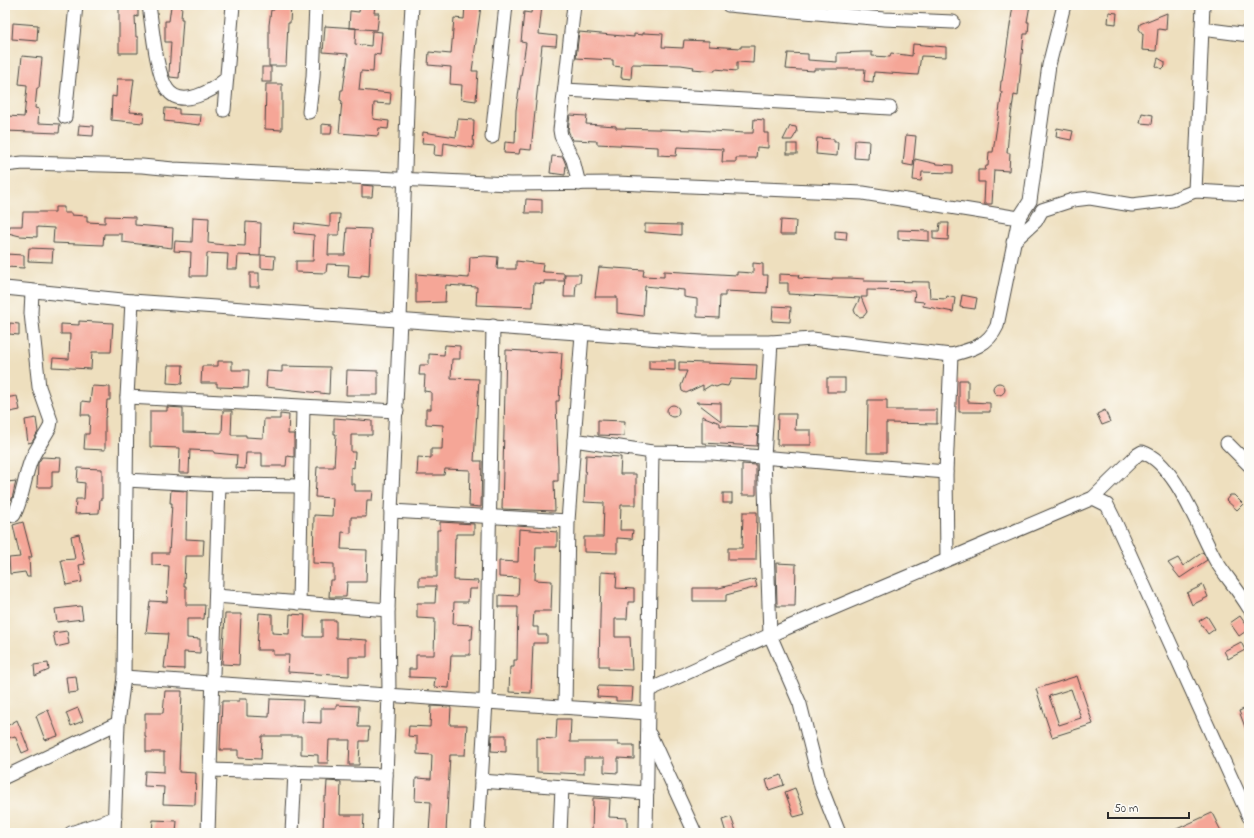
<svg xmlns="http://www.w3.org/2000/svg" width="1254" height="838" viewBox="0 0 1254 838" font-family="'Indie Flower',sans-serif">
<rect width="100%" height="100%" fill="#fdfcf7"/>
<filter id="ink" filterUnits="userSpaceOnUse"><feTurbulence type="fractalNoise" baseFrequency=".025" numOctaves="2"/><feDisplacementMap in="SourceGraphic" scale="8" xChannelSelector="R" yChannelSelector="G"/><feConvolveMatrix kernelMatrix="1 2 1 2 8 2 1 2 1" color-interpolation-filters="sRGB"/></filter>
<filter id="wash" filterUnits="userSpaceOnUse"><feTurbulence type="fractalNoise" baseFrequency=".012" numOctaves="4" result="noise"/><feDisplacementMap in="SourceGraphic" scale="16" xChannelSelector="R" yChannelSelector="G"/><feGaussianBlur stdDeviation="0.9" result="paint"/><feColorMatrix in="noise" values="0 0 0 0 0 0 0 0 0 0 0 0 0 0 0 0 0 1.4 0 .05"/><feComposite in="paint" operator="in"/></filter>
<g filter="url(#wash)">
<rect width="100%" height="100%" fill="#eedfbe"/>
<g id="blocks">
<g fill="#f5a697" fill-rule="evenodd">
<path d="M119 5 138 7V17L135 16 136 37H138V53H119Z"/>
<path d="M274 5H291L290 23H288L286 66H269V25L271 10H274Z"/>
<path d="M360 5H375L374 13H379L377 30 349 28 350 11 359 12Z"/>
<path d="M465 5 481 6 472 71H478L476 101 461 99 462 85 450 84 451 67 428 65 429 52 451 54 454 18 464 19Z"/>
<path d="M532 5H542L539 34 557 36 556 46 542 45 531 150 520 149 519 154 504 153 505 142 515 143 516 110 526 43 521 42 524 12 531 13Z"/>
<path d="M1013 5H1030L1027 22H1029L1028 34H1024L1018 96 1014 95 1009 129 1007 153H1010L1009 171 994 170 992 204H984L985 182H978V170H985L986 166H988L989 152H993L1002 92H1000L1001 81H1002Z"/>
<path d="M171 6H182L181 19H183L179 78 170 77 169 73 171 42H165V21H169Z"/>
<path d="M1109 12 1117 13 1116 24 1108 23Z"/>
<path d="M1167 13 1166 30 1158 29 1156 51 1142 50 1143 34 1139 29 1140 24Z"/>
<path d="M13 23 38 25 37 41 12 39Z"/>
<path d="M325 26 356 28 355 44 371 46 372 31 382 32 380 55 374 54 373 72 361 71 359 90 391 93 390 104 374 103 373 119 389 121 388 129 379 128 378 136 339 133 342 101 340 100 341 90H343L348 54 323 52Z"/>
<path d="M579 32 634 37V34L643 35V33L663 34 662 47 683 48 684 40 709 41V46L741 48V46H754L753 63 737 62V71L715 69V71L693 69 694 67 681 65 632 64 631 79 621 78 622 67 613 66V60L576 58Z"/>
<path d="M913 44 946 47V57L921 56 918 75 874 72 873 82 864 81 865 69H814V71L786 69 788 53 808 54V60L837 62V53L863 52H872V56L890 57 891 53 912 56Z"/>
<path d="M22 56 42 58 39 88H37L35 108 39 109 38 123 60 124 59 133 5 131 7 116 24 117 27 87V85L19 84Z"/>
<path d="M1158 58 1165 62V66L1162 69 1156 66Z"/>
<rect x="262" y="67" width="9" height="15"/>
<path d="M117 79H134L130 112 144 113 143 123 111 120 112 96 116 97Z"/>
<path d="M266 84H282V130L265 129Z"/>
<path d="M165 108 179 109V114L201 115 200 125 164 121Z"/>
<path d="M1142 113 1153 115 1152 124 1140 123Z"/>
<path d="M570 115 587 116 586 124 616 126V128L695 130 744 133H753L754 119 764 120V133H768V148L757 147 756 158H736V162H722L723 149 677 147 676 156 658 155V147L597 144V141L572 140 568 130Z"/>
<path d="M458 119 474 120 473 148 444 143 443 156 434 155 435 144 422 143 423 132 456 137Z"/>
<path d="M322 124 332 125 331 134H322Z"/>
<path d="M79 125 94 126 93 136 78 135Z"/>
<path d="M790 126 796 127 797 132 792 140H783Z"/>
<path d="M1057 128 1073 131 1071 140 1056 137Z"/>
<path d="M906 135 916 136 913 166 903 164Z"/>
<path d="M817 138 834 139V142H838L837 156 816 154Z"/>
<path d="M855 140 869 141 868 159 854 158Z"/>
<rect x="787" y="144" width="10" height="10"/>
<path d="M552 156 563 157 566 165 565 175 550 173Z"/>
<path d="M915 159 937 164 953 165V173L922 172 921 181 913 180Z"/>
<path d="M362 185 373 186 372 197H362Z"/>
<path d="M526 199 542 200V213H525Z"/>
<path d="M55 207H64V213H71V215L87 216V222L105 223V216L135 217V225L173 228 172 248 122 242V234H104L103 245 53 243 54 228 37 227V237L20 236 8 233 10 226H22L23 212H55Z"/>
<path d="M330 214H340L339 235H329L328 255H345L347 228 371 229 369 276 361 275V278L348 277 349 265 327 264 326 273 296 272V261H313L314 235 294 233 295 223 330 227Z"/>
<path d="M193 217 209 218 208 243 224 245 245 246 246 222 261 223 260 256 238 255 237 269H227L228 254 207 253 206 276H190L191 252 174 251 175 241 192 242Z"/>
<path d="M781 220 796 221 795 235H780Z"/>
<path d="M940 223H949L948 240 933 239V231H939Z"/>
<path d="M645 224 681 225V235L645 232Z"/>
<path d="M898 230 929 231V241L898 239Z"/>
<path d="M835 231 847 232 846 240 835 239Z"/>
<path d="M29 248 53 249 52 262 28 261Z"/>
<path d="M5 254 24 255V268L5 267Z"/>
<path d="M261 255 275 256 274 269 261 268Z"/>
<path d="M485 256 498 257 497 269H516V261L543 264 542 271 545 272 564 273V281H544V284L534 283 533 307 476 305 477 287 446 285 445 302 416 303V274L469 278 470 257Z"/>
<path d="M753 263 763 264V275H768L767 293 725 291V296H720L719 318 697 317V299L684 297V290L645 286 643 316 617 313V297H595L599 267 644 270 643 276 664 277V271L737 275V272L753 273Z"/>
<rect x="250" y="273" width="9" height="14"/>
<path d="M565 274H581L580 283H576L575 297H564Z"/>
<path d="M779 274 799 275 798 278 832 280V278H850L864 279V281L929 282 930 298 946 299 947 296 955 298 953 312 923 306 924 302 914 301 915 291 867 290V297H861L867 312 864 316 860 317 856 315 854 310 860 298 788 294V283H779Z"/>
<path d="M962 295 977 298 975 309 960 307Z"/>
<path d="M773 306 791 307 790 322 772 321Z"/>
<path d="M79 321 113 323 111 352H92L91 369 52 367 53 358 69 359 70 334H61V324L79 325Z"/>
<path d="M10 323 19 324V335L9 334Z"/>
<path d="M445 345 460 346V359H452L451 378 479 379 474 461H482L481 507 469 506 470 470 445 469 444 475H417L418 457 431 458V449H442L443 425 426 424V409H431V392L424 391 425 375H419L420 365H429V354L444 355Z"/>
<path d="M506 350 562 353 559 401H556L558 466V481H554L555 511 502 509Z"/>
<path d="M649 360H675V370L649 369Z"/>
<path d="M218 361H232V370H249L248 388 217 387V383H201L202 366H218Z"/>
<path d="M679 362 757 365 756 380 731 379 728 386 721 385 716 387 711 385 703 390V385L686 393 682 391 681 386 687 371H679Z"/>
<path d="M168 365H183L182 384 167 383Z"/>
<path d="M282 366 330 367 329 394 266 387 267 371 282 372Z"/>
<path d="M347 370 378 371V395H346Z"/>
<rect x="827" y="378" width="18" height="14"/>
<path d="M959 380H968V402L990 403V412H959Z"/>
<circle cx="999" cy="389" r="6"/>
<path d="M92 386 110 387V400H107L106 417H105V450L84 449 85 434H89L90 415H81L82 401 90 402Z"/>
<path d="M17 396 20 410 5 413V398Z"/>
<path d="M868 400H887V410H937V424L886 423V453H867Z"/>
<path d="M696 402 721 403V421Z"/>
<circle cx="673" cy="411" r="6"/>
<path d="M167 407 183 408V432L222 433 223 411H232L231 435H246V437L263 438 264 419H280V414L289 415 288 434H294V457L287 456 286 466H262V453H246L245 469 236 468 237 455 214 453V451L190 450 189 473H179L180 448 150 447V411H167Z"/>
<path d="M1105 410 1110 422 1102 425 1097 414Z"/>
<path d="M778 414H796L795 430H811V445H777Z"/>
<path d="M702 416 720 423V426L758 427 757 446 702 443Z"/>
<path d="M36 418 38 432 32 442 28 443 25 420Z"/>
<path d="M334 418 372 421V435H351V452H355L354 468 351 467V484H355V491H373L372 500H367L366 517H351V533L342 532 341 549 367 550 366 582H347L346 597H329L330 580H334V564L313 563 314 515 332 516 333 498 315 497 317 467H334L336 434H334Z"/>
<path d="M598 420 625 421 624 436 598 435Z"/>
<path d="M586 455 621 457 620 474H636V505H621L620 530H633L632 539 617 538V553L584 552V537H603L604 503 584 502Z"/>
<path d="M42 457 61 458 60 471H52V487H37L38 463Z"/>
<path d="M742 464 756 465V495H742Z"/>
<path d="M78 468 102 469V499H100L99 513 75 514 76 499H84L85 483 77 482Z"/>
<path d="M16 481 12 499 9 500 7 482Z"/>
<path d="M171 490 187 491 186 539 204 540 203 556H185L184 586H186V605H205L204 619H187V638L200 639V653L184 652V669L164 668 168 634 146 633 150 601 167 602 169 566 152 565V553H169L172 503H170Z"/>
<rect x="723" y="493" width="9" height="10"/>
<path d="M1230 495H1234L1243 504 1237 510 1226 500Z"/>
<path d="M743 512H757L756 560H728V548H742Z"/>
<path d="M23 522 32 557H29L30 577H27L25 572 10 574 9 558 20 557 13 525Z"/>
<path d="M440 522 474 524V534H456V538H455L454 580 478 581 477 589H469L468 602H454L453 624 473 625 472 639H470V655H451L449 688 434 687 435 678 409 677V669H416V655H434L435 619 417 618V603H435L436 586H419V577H437V530H440Z"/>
<path d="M519 529 557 532V547H536L535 580 552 581 551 611H534L533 627H538V635H547V643H533L531 693 509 692 510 667H514V660H517L518 607H499V595L518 596 519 578 499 577V561L518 562Z"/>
<path d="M79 534 85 564 79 565 82 582 66 585 61 560 75 559 71 536Z"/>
<path d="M1203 552 1207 560 1180 578 1168 563 1178 558 1183 566Z"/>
<path d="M776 563 796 564 795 606H777Z"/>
<path d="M601 572 617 573 616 588 634 589V602H628L627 619H615V637H630L632 670 608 669V666H599Z"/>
<path d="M755 579 757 587 726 595V601H693V588H719Z"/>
<path d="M1203 585 1208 597 1192 605 1187 593Z"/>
<path d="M81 606 83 619 57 622 55 609Z"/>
<path d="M259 613 272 614V633L289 634 290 614 305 615 304 637H322V620H336V638L367 640V657H349V676L288 672 289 655H273V650H257Z"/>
<path d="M225 614H241L239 665 222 664Z"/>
<path d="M1207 616 1215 629 1208 634 1199 621Z"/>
<path d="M1240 616 1249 629 1239 636 1230 623Z"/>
<path d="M67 631 69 644 56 647 53 633Z"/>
<path d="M1241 642 1245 650 1228 659 1224 651Z"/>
<path d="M48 663 49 670 35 676 34 665Z"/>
<path d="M76 676 78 692 68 693 66 677Z"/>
<path d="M1077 676 1093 724 1052 737 1036 689ZM1071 689 1081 718 1059 725 1049 696Z"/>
<path d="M598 686 633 687 632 701H616V698L597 697Z"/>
<path d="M165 691H182L179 772 196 773 195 805 163 804 164 787 144 786 145 771 164 772V752H146V737H145V713H163Z"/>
<path d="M239 699H247V716L269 717 270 699 303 700 302 722 321 723V708H336V705L359 706 358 727H369L368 741H360L359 765H349L350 740H329L328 763H318V755L301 754V736H262L261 759 238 758V750H220L222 701H239Z"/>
<path d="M431 706 451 707 450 725H467L465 755H450L446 833H429L431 802 415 801 416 778 431 779 432 755 417 754V737L408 736 409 726 430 727Z"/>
<path d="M1249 707V735H1248L1239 711Z"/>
<path d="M78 708 83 721 71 726 66 713Z"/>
<path d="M48 710 58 736 45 740 36 716Z"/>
<path d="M557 719H571L570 742H618V745H634V759L618 758V773L604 772V758H584V774L537 772V738L556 739Z"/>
<path d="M17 720 29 750 22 753 15 736 5 739V727Z"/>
<path d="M492 735H506V752L491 751Z"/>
<path d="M781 775 784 785 769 790 766 780Z"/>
<path d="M327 781 341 782 340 815H364L363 833H323L324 797H326Z"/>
<path d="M795 788 805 814 794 817 785 792Z"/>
<path d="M593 798 610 799 609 817 627 818V831H592Z"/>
<path d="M1212 813 1222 833H1168Z"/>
<path d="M731 817 736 831 726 833 722 820Z"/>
<path d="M153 820 177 821 176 833H152Z"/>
</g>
</g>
</g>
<g filter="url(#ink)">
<use href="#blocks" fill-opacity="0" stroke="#484641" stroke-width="1"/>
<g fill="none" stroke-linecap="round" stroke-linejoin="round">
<g stroke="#484641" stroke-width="15">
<g id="minor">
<path d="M149 5C152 25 156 73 167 89 181 110 213 90 226 79"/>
<path d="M574 5 560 130 561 136 573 160 579 184"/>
<path d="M728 5 884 19 953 22"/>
<path d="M1202 29 1249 35"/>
<path d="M565 90 890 108"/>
<path d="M224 110 233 5"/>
<path d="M309 112 313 77 316 5"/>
<path d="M65 117 76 5"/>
<path d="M492 137 506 5"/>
<path d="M5 165 23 163 142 166 173 169 510 184 616 183 863 193 1019 218"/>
<path d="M1195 191 1203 5"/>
<path d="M1013 242 1036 221 1042 210 1073 200 1090 198 1132 205 1172 200 1195 191 1249 194"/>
<path d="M5 288 132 301 703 342H771L812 339 951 355C970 350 988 346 997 326L1019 218 1030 201 1049 65 1064 5"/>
<path d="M771 342 764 457 770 635 800 704 821 787 839 833"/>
<path d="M127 397 397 411"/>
<path d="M574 440 652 452 712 453 946 472 951 355"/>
<path d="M1227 443 1249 465"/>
<path d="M946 472 947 559"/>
<path d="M126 480 219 485 301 486"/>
<path d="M1093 498 1107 505 1113 517 1249 817"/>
<path d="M391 511 568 521"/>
<path d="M14 515C23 498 24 478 31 460 36 449 44 438 50 427L51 421 39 387 31 313 32 292"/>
<path d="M216 596 388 610"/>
<path d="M299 603 303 407"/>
<path d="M124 677 648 713"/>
<path d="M649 690 770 635 1093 498 1137 455 1142 452C1176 463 1199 531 1216 561 1226 577 1239 591 1249 608"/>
<path d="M565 707 568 521 582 334"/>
<path d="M650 735 695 833"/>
<path d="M210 770 386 775"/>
<path d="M5 777 118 723"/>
<path d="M481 781 647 793"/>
<path d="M71 833 115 818"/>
<path d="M114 833 118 723 124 677 127 397 132 301"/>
<path d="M208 833 219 485"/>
<path d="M292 833 295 772"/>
<path d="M384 833 389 694 388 610 391 511 400 320 408 78 412 5"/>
<path d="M478 833 486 701 493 326"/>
<path d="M560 833 562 787"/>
<path d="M646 833 652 452"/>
</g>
</g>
<use href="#minor" stroke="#fff" stroke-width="13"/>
</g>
</g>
<rect width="1254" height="838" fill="none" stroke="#fdfcf7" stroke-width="20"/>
<path d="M1108 812v6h81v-6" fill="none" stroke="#2b2b2b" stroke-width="2"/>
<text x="1114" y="812" font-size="12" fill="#2b2b2b" stroke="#fdfcf7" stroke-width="3" paint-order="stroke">50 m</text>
</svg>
